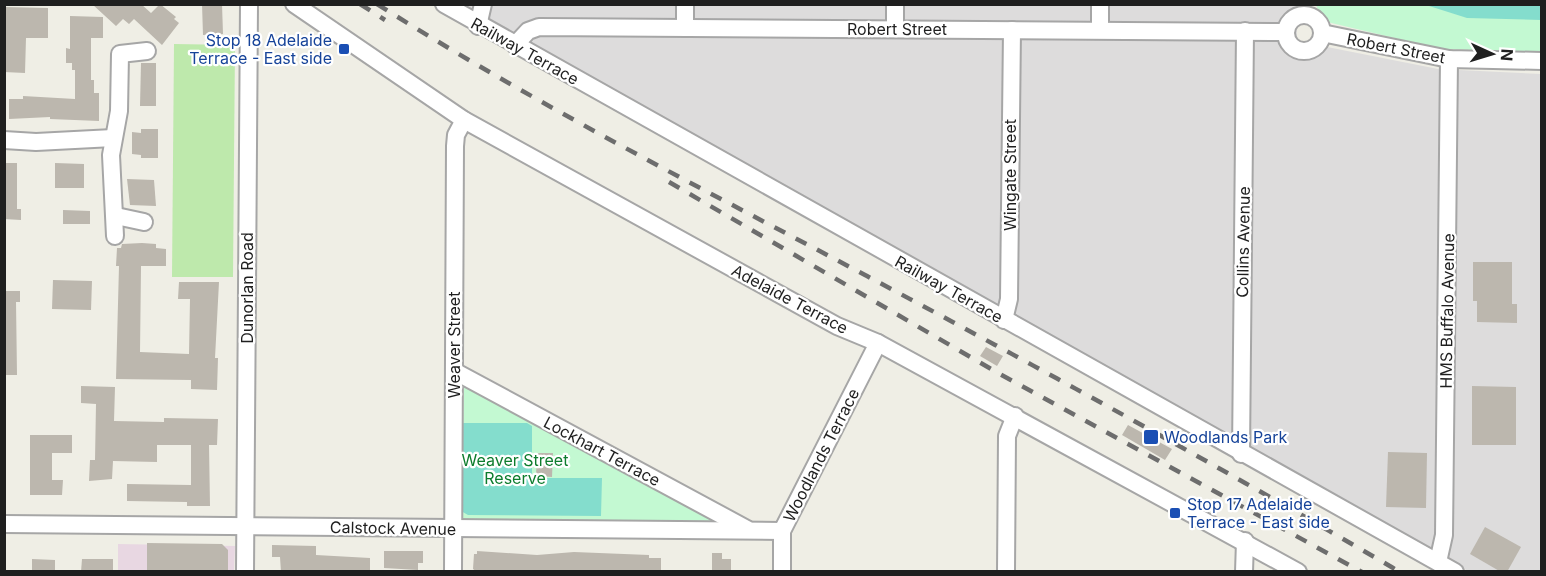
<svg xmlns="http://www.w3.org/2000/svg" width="1546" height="576" viewBox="0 0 1546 576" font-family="Inter,sans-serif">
<rect width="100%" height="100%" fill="#efeee5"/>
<path fill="#dddcdc" d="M456 5H1297V41L1438 69 1541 74V571H1468Z"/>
<path fill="#e8d7e2" d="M118 544 235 546 234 571 118 572Z"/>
<path fill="#bee9ac" d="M174 44 235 45 233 277H172Z"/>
<g fill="#c3f9d2">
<path d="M1316 5H1541V52L1441 49 1323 21Z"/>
<path d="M464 382 719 523 461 521Z"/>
</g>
<g fill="#84ddcd">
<path d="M1426 5H1541V20L1467 18Z"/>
<path d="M463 423H527L532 426V478H602L601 516 468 515 461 511Z"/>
</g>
<g fill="#bcb7ae">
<path d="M92 4H141L151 13 160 4 176 17 174 19 179 23 162 45 134 19 129 24 123 19 116 26Z"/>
<path d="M202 4H222L223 34 203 35Z"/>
<path d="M4 7 48 8V38H26L25 73 4 72Z"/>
<path d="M70 16 103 17V38H91V80H94V93H99V121L50 119V117L9 119V99H23V96L75 99V70H72V63H66V48L70 49Z"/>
<path d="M141 63H156V106H140Z"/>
<path d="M141 129H158V158H141V155L132 154V132L141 133Z"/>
<path d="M4 163H17V209H21V220L4 219Z"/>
<path d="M55 163 84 164V188H55Z"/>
<path d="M127 179 154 180 156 206 130 205Z"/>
<path d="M63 210 90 211V224H63Z"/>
<path d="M142 243 156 244V248L166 249V266H141L140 352 189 354 190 299H178L179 282H219L215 358H218L217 390 191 389V380L116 379 119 266H116L117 248H121L122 244Z"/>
<path d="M1473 262H1512V304H1517V323L1477 322V301H1473Z"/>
<path d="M53 280 92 281 91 310 52 309Z"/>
<path d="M4 291H20V302H16L17 375H4Z"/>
<path d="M986 347 1003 356 997 366 980 356Z"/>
<path d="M81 386 115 387 114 421 164 422V418L218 419 217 445H209L210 506H187V502L127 501V484L191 485V445H157V462L113 461 112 479 89 481 90 460H95L96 404 81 403Z"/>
<path d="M1472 386 1516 387V445H1472Z"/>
<path d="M1128 425 1172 449 1165 460 1122 435Z"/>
<path d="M30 435H72V453H52V480H63L62 495H30Z"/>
<path d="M1388 452 1427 453 1426 508 1386 507Z"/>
<path d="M537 453H553L552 477 536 476Z"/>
<path d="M1485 527 1521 547 1507 572H1501L1470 554Z"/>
<path d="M147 543 222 544 228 550V572H147Z"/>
<path d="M272 545 316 546V555L370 558V572H281L280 557H272Z"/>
<path d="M384 551H423V563H418V570L384 568Z"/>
<path d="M477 551 537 555 574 552 649 555V558H661V572H477L473 569 474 554H477Z"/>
<path d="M712 553H722V559H731V572H712Z"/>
<path d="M32 559 55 560V572H32Z"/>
<path d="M82 559H113V572H81Z"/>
</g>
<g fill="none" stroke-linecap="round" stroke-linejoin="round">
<g stroke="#a6a6a6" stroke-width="20">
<g id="minor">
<path d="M294 4 464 120 837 326 878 343 1298 572"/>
<path d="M444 4 1455 572"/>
<circle cx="1304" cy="33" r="18"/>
<path d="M478 26 483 4"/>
<path d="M685 28V4"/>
<path d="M895 29V4"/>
<path d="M1100 30V4"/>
<path d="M1322 33 1449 59 1542 61"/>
<path d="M515 45 528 31 539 27 1286 32"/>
<path d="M4 140 36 142 113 138"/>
<path d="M116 216 144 222"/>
<path d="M115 236 111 155 119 111 120 54 147 51"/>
<path d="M1004 320 1009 299 1012 30"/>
<path d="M454 371 747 529"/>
<path d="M1241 454 1245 31"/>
<path d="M4 524 782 531"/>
<path d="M1438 562 1444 535 1449 59"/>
<path d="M245 572 249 4"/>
<path d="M453 572 455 146 456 135 464 120"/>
<path d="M782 572V531L878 343"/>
<path d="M1006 572 1007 436 1015 416"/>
<path d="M1244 572 1245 541"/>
</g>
</g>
<use href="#minor" stroke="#fff" stroke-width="16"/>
<g stroke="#6d6d6d" stroke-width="4.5" stroke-dasharray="12 12" stroke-linecap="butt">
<path d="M360 4 385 20"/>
<path d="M377 4C535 104 701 188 865 275 1045 371 1224 469 1400 572"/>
<path d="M669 182 998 373 1362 572"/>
</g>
</g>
<g fill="#1a4fb4" stroke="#fff" stroke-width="2">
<rect x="338" y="43" width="12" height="12" rx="3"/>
<rect x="1143" y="429" width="16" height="16" rx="3"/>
<rect x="1169" y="507" width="12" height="12" rx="3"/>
</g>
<g text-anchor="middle" stroke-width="4.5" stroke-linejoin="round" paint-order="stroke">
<g font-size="16" fill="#1f1f1f" stroke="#fff">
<text x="897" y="35">Robert Street</text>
<text transform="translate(1396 48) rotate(11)" y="6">Robert Street</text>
<text transform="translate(525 51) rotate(29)" y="6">Railway Terrace</text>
<text transform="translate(1010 175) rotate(-90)" y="6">Wingate Street</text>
<text transform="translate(1243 242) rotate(-89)" y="6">Collins Avenue</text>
<text transform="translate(247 288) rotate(-90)" y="6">Dunorlan Road</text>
<text transform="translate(949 289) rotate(29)" y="6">Railway Terrace</text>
<text transform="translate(790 299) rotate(28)" y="6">Adelaide Terrace</text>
<text transform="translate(1447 311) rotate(-89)" y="6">HMS Buffalo Avenue</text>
<text transform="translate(454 345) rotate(-90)" y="6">Weaver Street</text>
<text transform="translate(602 451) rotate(28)" y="6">Lockhart Terrace</text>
<text transform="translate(821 455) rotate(-63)" y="6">Woodlands Terrace</text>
<text transform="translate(393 528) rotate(1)" y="6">Calstock Avenue</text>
</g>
<g font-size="16" fill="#164399" stroke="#fff" text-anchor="start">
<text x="332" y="46" text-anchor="end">Stop 18 Adelaide<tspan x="332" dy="18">Terrace - East side</tspan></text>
<text x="1164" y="443">Woodlands Park</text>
<text x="1187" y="510">Stop 17 Adelaide<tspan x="1187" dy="18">Terrace - East side</tspan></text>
</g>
<g font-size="16" fill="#0d7c2d" stroke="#fff">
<text x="515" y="466">Weaver Street<tspan x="515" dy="18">Reserve</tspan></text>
</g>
</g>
<rect width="1546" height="576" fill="none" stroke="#1f1f1f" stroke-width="12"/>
<g transform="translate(1492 54) rotate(94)" stroke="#ffffff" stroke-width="4.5" paint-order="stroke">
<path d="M0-4.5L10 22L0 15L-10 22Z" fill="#1f1f1f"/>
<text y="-9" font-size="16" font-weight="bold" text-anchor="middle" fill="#1f1f1f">N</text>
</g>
</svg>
